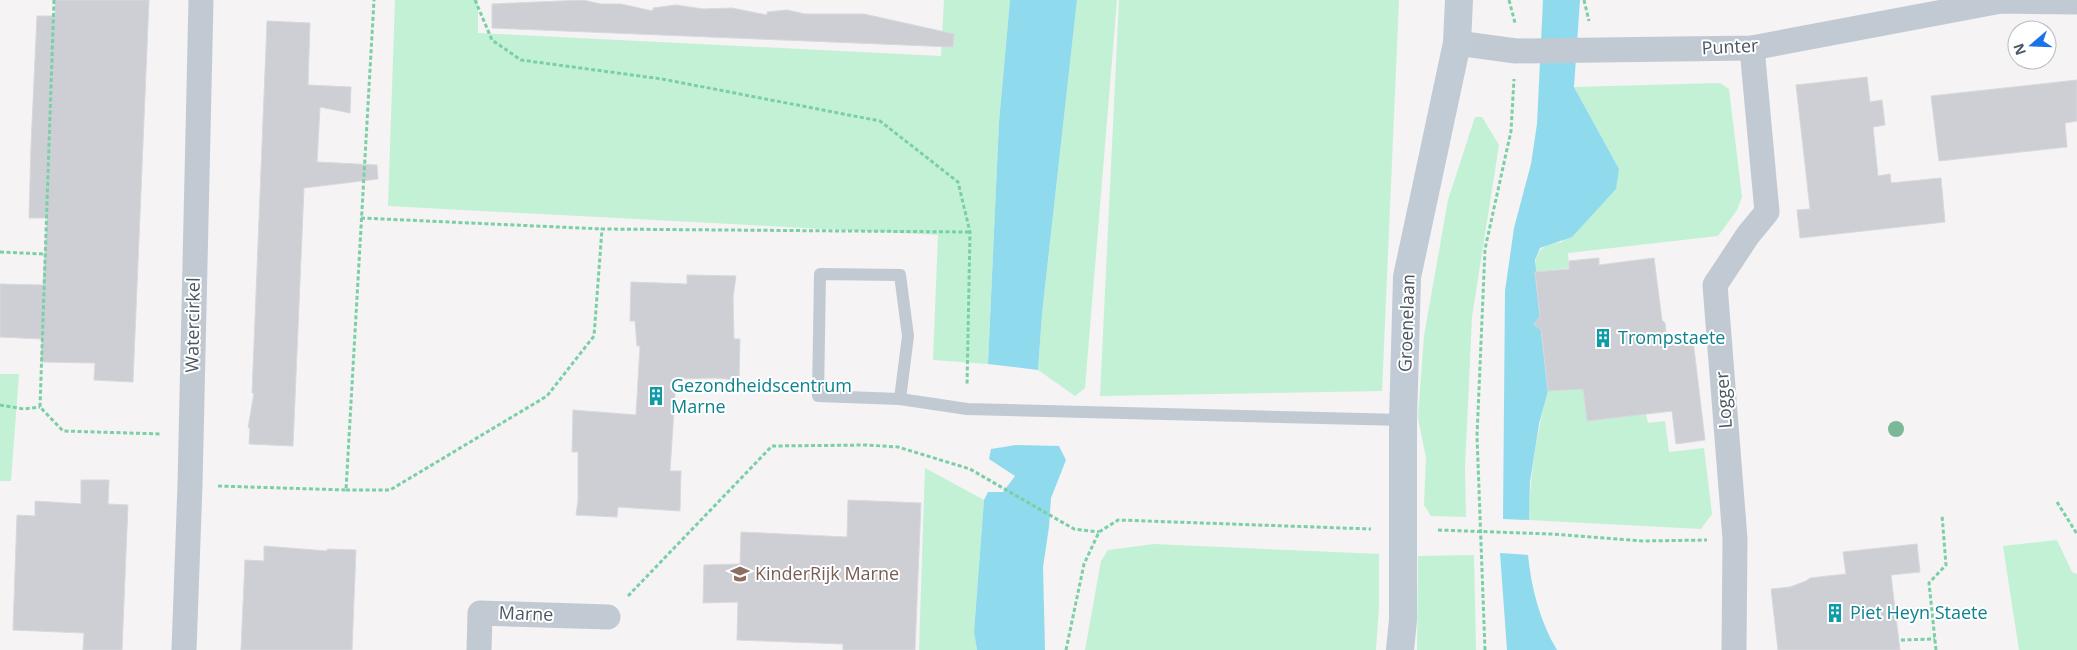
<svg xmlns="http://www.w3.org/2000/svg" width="2077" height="650" viewBox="0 0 2077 650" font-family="'Open Sans',sans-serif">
<rect width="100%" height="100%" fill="#f5f3f3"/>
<g fill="#c3f1d5">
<path d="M395 0H478V33L941 56 944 0H1010L999 122 988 364 933 360 938 235 388 206Z"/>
<path d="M1077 0H1117L1085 388 1075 396 1038 370 1042 314Z"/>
<path d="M1119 0H1399L1382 391 1100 396Z"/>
<path d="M1720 83 1729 89 1742 197 1737 210 1718 236 1568 253 1569 268 1535 272C1535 250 1541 245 1562 242L1619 169 1574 87Z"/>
<path d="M1475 117H1482L1499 145 1472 317 1465 467 1466 517 1431 516 1424 505 1426 458 1418 418 1424 336 1448 200Z"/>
<path d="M0 374H19L11 481H0Z"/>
<path d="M1583 387 1587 421 1646 414 1648 423 1665 421 1669 452 1704 448 1712 514 1701 529 1529 520C1530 476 1536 434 1548 391Z"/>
<path d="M925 468 984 500 974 632 977 650H919Z"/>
<path d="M2057 540 2072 572 2077 574V650H2019L2003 546Z"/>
<path d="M1154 544 1379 554V606L1376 650H1085L1101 561 1108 550Z"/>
<path d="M1474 555 1476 650H1417L1418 556Z"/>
</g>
<g fill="#90daee">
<path d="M1010 0H1077L1042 314 1038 370 988 364 999 122Z"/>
<path d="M1543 0H1580L1574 87 1619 169 1616 189 1572 237 1540 248 1535 260 1548 391 1539 424 1530 482 1529 520 1503 519 1505 291 1514 228 1531 164 1537 124Z"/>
<path d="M1016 445 1059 446 1066 460 1051 498 1049 527 1043 567 1045 650H977L974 632 984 500 988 492H1003L1015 476 989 459 991 449Z"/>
<path d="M1500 553 1528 555C1531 587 1540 622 1557 650H1507Z"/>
</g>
<g fill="#cdcfd5" stroke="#d7d9de">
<path d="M55 0H149L133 382 94 380 95 363 41 362 42 339 0 337V284L43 285 47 218H29L31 146 37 16H55Z"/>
<path d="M583 0 601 4H621L653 11V8L676 5 703 9 732 8 767 15V12L787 10 805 14H864L954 34 953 47 492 28V4Z"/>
<path d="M267 21 310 23 308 85 351 87 350 113 320 107 317 162 377 165 378 179 304 188 293 446 249 444 250 428H248L254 393H252Z"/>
<path d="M1867 77 1870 102 1882 100 1885 125 1873 127 1878 176 1890 174 1891 183 1941 178 1945 222 1800 238 1797 210 1810 209 1796 85Z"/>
<path d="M2077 80V121L2065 123 2067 147 1939 161 1931 96Z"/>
<path d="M1599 258V265L1654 258 1662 320 1665 323 1667 343 1693 340 1705 440 1676 444 1672 411 1587 421 1583 389 1548 391 1541 330 1534 324 1540 317 1535 272 1569 269V261Z"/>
<path d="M687 275 736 276 733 297 734 339H740L739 380 715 378 676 379 670 471H681L680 511 618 507 617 517 576 515 578 501V452H572L573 410 636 415 640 346H637L635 321H630L631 282 687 284Z"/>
<path d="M81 480H109L108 504 128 505 122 650H83L84 633 13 630 17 515 35 516V501L81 504Z"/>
<path d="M848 500 921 503 915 650H843V644L737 640 738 602 703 603 704 565 740 564 741 532 847 537Z"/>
<path d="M1917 544 1920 572 1891 575 1900 650H1778L1771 589 1790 587 1806 581 1810 578 1846 574 1843 552Z"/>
<path d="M264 546 327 551V549L356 550 352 650H241L245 560 264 561Z"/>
</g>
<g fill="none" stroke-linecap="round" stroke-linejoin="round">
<g stroke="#7ad0a6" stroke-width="3" stroke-dasharray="4 2.5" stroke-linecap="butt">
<path d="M54 0 40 407 63 431 162 434"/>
<path d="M475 0 492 40 521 60 662 79 880 121 958 182 970 232 967 386"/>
<path d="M1509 0 1515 23"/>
<path d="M1584 0 1589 21"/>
<path d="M361 218 602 229"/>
<path d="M0 252 44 254"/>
<path d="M0 405 24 409 40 407"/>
<path d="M218 486 346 490 374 0"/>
<path d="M346 490H390L547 396 594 336 602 229 970 232"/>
<path d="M2057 502 2077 534"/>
<path d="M1438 530 1551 534 1643 541 1707 540"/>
<path d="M628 596 772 446 866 445 898 447 970 469 1074 529 1099 532"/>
<path d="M1901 640 1935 639"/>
<path d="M1066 650 1084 564 1099 532 1118 520 1371 529"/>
<path d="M1485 650 1477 436 1485 249 1511 131 1514 79"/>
<path d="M1936 650 1929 583 1946 565 1942 515"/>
</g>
<path stroke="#c1cad2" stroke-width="12" d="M900 399 908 336 900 275 820 274 818 396 900 399 967 409 1403 420"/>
<g stroke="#c1cad2" stroke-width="25">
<path d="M1457 43 1516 51 1752 48 2001 1 2077 2"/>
<path d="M184 650 190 485 201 0"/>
<path d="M479 650 480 613 608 617"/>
<path d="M1734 650 1735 539 1715 285 1748 235 1767 212 1752 48"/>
</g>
<path stroke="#c1cbd6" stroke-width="28" d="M1400 650 1403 620V420L1407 277 1457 43 1459 0"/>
</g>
<circle fill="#7bb799" cx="1896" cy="429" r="8"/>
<defs>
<g id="building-bare" transform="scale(1.5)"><path d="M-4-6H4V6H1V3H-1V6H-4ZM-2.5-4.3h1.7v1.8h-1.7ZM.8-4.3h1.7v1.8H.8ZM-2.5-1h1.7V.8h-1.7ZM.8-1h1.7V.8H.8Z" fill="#0f9aa8" stroke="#fff" stroke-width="2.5" paint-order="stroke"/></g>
<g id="school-bare" transform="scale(1.5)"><path d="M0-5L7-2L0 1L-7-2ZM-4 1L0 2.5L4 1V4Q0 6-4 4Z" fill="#8d6e63" stroke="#fff" stroke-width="2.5" paint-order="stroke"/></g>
</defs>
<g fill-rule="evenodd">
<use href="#building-bare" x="1603" y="338"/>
<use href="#building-bare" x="656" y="396"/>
<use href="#school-bare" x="740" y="574"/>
<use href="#building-bare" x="1835" y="613"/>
</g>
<g text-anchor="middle" stroke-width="4" stroke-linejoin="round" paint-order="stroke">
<g font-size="18" fill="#4a5661" stroke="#fff">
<text transform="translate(1730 47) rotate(-3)" y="6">Punter</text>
<text transform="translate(1407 323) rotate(-88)" y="6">Groenelaan</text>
<text transform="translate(193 325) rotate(-89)" y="6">Watercirkel</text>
<text transform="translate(1724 400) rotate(-94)" y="6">Logger</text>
<text transform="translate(526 614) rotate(2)" y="6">Marne</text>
</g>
<g font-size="18" fill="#0d838f" stroke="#fff" text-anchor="start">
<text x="1618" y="344">Trompstaete</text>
<text x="671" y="392">Gezondheidscentrum<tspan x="671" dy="21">Marne</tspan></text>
<text x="1850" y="619">Piet Heyn Staete</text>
</g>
<g font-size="18" fill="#785e54" stroke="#fff" text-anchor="start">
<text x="755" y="580">KinderRijk Marne</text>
</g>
</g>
<g transform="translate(2032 45) rotate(251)"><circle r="24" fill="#ffffff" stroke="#b7bbc0"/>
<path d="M0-4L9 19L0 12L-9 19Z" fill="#1a73e8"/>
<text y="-8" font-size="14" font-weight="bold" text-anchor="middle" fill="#4a5661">N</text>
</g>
</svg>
